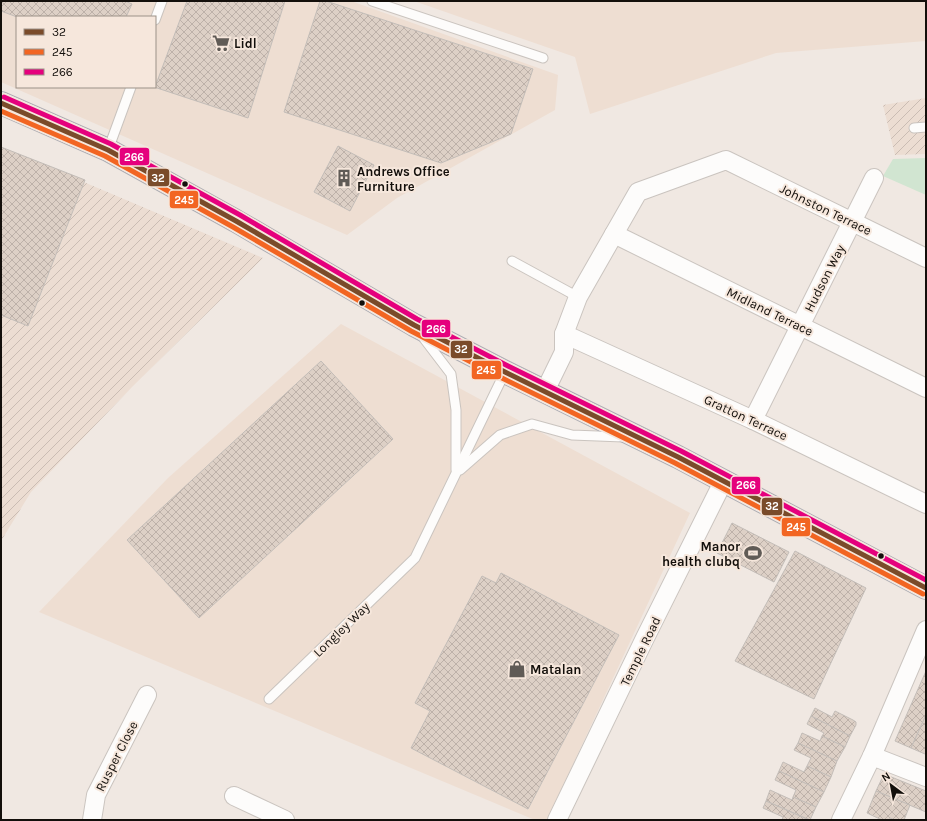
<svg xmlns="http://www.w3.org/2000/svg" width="927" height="821" viewBox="0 0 927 821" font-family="Karla,sans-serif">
<defs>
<pattern id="industrial-furrows" width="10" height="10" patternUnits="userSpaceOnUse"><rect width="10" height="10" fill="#ecddd2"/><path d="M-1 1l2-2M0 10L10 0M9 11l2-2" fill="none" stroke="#cabcb3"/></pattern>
<pattern id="building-cross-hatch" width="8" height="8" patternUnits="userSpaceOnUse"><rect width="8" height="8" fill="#ddd0c6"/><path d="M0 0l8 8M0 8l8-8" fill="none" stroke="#bdb1a9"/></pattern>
</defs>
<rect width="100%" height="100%" fill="#f0e8e2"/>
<g fill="#eeded2" fill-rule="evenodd">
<path d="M1 1H351L558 75 555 110 397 198 347 235 1 82ZM17 17H155V87H17Z"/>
<path d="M414 1H926V41L776 53 590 114 575 57Z"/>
<path d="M341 324 690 513 547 820H535L39 612 168 478Z"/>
</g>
<g fill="url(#industrial-furrows)">
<path d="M926 98V154L895 155 883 105Z"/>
<path d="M1 147 263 258 133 386 31 492 1 541Z"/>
</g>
<path fill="#d1e5d1" d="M926 158V195L883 176 893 159Z"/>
<g fill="url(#building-cross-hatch)" stroke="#c3bdb8">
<path d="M1 1H125L132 4 126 17H17L1 11Z"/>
<path d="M187 1H285L248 118 154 87H155Z"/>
<path d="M320 1H326L533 69 511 134 441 163 284 112Z"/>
<path d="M338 146 374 165 350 211 314 192Z"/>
<path d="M1 147 85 180 28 326 1 315Z"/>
<path d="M321 361 393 439 199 618 127 540Z"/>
<path d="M732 523 789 552 774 582 717 553Z"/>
<path d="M795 551 866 588 814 699 735 661Z"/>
<path d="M501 573 619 635 528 809 411 748 430 711 415 703 482 576 496 583Z"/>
<path d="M926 671V715L911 748 895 741Z"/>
<path d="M815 708 832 717 835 711 853 720 856 722V725L850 736 811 716Z"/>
<path d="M926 715V752L925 754 911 748Z"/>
<path d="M811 716 850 736 845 747 822 736 824 733 807 724Z"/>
<path d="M802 733 820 741 822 736 845 747 837 761 798 743Z"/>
<path d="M798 743 837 761 831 777 807 766 811 758 794 750Z"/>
<path d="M783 762 804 772 807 766 831 777 824 792 779 771Z"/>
<path d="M779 771 824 792 816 807 793 797 796 790 775 780Z"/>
<path d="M884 774 926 791V812L876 791Z"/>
<path d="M770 790 792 800 793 797 816 807 810 820 766 801Z"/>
<path d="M876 791 910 805 904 820H895L890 818 889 820H882L867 813Z"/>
<path d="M766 801 809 820H782L783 817 763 808Z"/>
</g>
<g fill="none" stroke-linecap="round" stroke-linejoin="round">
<g stroke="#cac4bf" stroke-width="11">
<g id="lane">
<path d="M372 1 543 58"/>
<path d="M155 20 162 1"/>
<path d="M914 128 926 127"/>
<path d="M108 150 131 87"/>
<path d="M512 261 578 297"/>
<path d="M422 336 451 374 456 410V470"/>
<path d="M460 470 500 435 532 424 572 435 623 437"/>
<path d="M269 699 415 558 505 372"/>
</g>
</g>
<g stroke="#cac4bf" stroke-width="20">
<g id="street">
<path d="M614 234 926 388"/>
<path d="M564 334 753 420 926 504"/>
<path d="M545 391 564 352V334L578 297 638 192 726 160 926 258"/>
<path d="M753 420 874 178"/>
<path d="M872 756 926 777"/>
<path d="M234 796 285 820"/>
<path d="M92 820 96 795 147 695"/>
<path d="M557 820 645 638 723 482"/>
<path d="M841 820 872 756 926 630"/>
</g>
</g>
<g stroke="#afaeb3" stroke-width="24">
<path id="primary" d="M1 103 108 150 236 221 414 325 505 372 678 457 926 588"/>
</g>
<use href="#lane" stroke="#fdfcfb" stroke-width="9"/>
<use href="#street" stroke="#fdfcfb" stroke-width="18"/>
<use href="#primary" stroke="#ededf1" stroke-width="22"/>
<g stroke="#f6e7dc" stroke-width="8">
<path id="bus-1" d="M1 103 108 150 236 221 414 325 505 372 678 457 926 588"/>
</g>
<g stroke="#f6e7dc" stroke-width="8">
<path id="bus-2" d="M1 111 105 156 233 227 411 331 502 378 675 463 923 594"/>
</g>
<g stroke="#f6e7dc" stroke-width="8">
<path id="bus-3" d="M4 97 111 144 240 215 417 319 508 366 681 451 926 580"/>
</g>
<use href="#bus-1" stroke="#7a4b2a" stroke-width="5"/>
<use href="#bus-2" stroke="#f26522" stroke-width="5"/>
<use href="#bus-3" stroke="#e5007d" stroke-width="5"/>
</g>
<defs>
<g id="supermarket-bare" transform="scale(1.38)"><path d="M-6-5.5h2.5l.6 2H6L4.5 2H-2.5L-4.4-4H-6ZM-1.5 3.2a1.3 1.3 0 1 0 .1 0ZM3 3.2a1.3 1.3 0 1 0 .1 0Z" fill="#605b56" stroke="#f6e7dc" stroke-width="2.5" paint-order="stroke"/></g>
<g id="building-bare" transform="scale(1.38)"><path d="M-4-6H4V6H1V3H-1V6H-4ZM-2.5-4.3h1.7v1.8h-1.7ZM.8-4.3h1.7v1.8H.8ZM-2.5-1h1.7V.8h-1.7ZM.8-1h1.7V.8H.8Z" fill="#605b56" stroke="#f6e7dc" stroke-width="2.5" paint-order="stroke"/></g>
<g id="stadium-bare" transform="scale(1.38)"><path d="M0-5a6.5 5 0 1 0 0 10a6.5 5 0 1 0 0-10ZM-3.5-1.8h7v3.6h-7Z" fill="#605b56" stroke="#f6e7dc" stroke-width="2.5" paint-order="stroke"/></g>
<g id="shop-bare" transform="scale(1.38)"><path d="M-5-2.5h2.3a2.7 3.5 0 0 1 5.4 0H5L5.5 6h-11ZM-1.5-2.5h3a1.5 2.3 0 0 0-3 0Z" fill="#605b56" stroke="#f6e7dc" stroke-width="2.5" paint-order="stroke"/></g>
</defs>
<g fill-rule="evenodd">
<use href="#supermarket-bare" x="221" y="43"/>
<use href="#building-bare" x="344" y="178"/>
<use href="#stadium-bare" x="753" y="553"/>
<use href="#shop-bare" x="517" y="669"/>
</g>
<g fill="#130f0b" stroke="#f6e7dc" stroke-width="1.5">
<circle cx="185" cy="184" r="3.5"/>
<circle cx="362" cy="303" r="3.5"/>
<circle cx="881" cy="556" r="3.5"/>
</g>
<g text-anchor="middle" stroke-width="4" stroke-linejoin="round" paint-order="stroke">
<g font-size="13" font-weight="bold" fill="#130f0b" stroke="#f6e7dc" text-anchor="start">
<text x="234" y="48">Lidl</text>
<text x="357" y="176">Andrews Office<tspan x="357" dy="15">Furniture</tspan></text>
<text x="740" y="551" text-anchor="end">Manor<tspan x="740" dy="15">health clubq</tspan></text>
<text x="530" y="674">Matalan</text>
</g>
<g font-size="13" fill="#130f0b" stroke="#f6e7dc">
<text transform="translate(826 209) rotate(26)" y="5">Johnston Terrace</text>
<text transform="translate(824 278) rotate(-63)" y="5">Hudson Way</text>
<text transform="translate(770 311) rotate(26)" y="5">Midland Terrace</text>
<text transform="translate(746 417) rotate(25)" y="5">Gratton Terrace</text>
<text transform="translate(341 629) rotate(-44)" y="5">Longley Way</text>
<text transform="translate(640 651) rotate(-64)" y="5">Temple Road</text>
<text transform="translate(116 756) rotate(-63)" y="5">Rusper Close</text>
</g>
</g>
<g stroke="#f6e7dc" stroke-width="1.5">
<rect x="119" y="147" width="31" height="19" rx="4" fill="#e5007d"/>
<rect x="147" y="168" width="23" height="19" rx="4" fill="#7a4b2a"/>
<rect x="169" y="190" width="30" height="19" rx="4" fill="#f26522"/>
<rect x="421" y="319" width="30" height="19" rx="4" fill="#e5007d"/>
<rect x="450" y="340" width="23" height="19" rx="4" fill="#7a4b2a"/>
<rect x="471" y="360" width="31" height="20" rx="4" fill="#f26522"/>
<rect x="731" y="476" width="30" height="19" rx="4" fill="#e5007d"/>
<rect x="761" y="497" width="22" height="19" rx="4" fill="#7a4b2a"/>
<rect x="781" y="517" width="30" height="20" rx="4" fill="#f26522"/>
</g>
<g font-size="11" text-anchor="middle" font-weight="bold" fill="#fff">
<text x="134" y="161">266</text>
<text x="158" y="182">32</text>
<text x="184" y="204">245</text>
<text x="436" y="333">266</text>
<text x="461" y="353">32</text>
<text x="486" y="374">245</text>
<text x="746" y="489">266</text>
<text x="772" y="510">32</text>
<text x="796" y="531">245</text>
</g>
<rect width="927" height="821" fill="none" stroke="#130f0b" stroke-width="4"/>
<rect x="16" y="16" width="140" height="72" fill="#f6e7dc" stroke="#9b9188"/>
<rect x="24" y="29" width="20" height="6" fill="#7a4b2a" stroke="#9b9188"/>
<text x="52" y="36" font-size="12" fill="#130f0b">32</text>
<rect x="24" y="49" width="20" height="6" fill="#f26522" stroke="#9b9188"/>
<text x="52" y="56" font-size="12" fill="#130f0b">245</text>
<rect x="24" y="69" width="20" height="6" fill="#e5007d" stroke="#9b9188"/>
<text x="52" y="76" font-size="12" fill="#130f0b">266</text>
<g transform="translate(891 785) rotate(328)" stroke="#f6e7dc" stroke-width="3" paint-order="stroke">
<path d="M0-3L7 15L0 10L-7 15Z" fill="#130f0b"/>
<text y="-6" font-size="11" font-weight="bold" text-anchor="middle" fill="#130f0b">N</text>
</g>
</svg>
